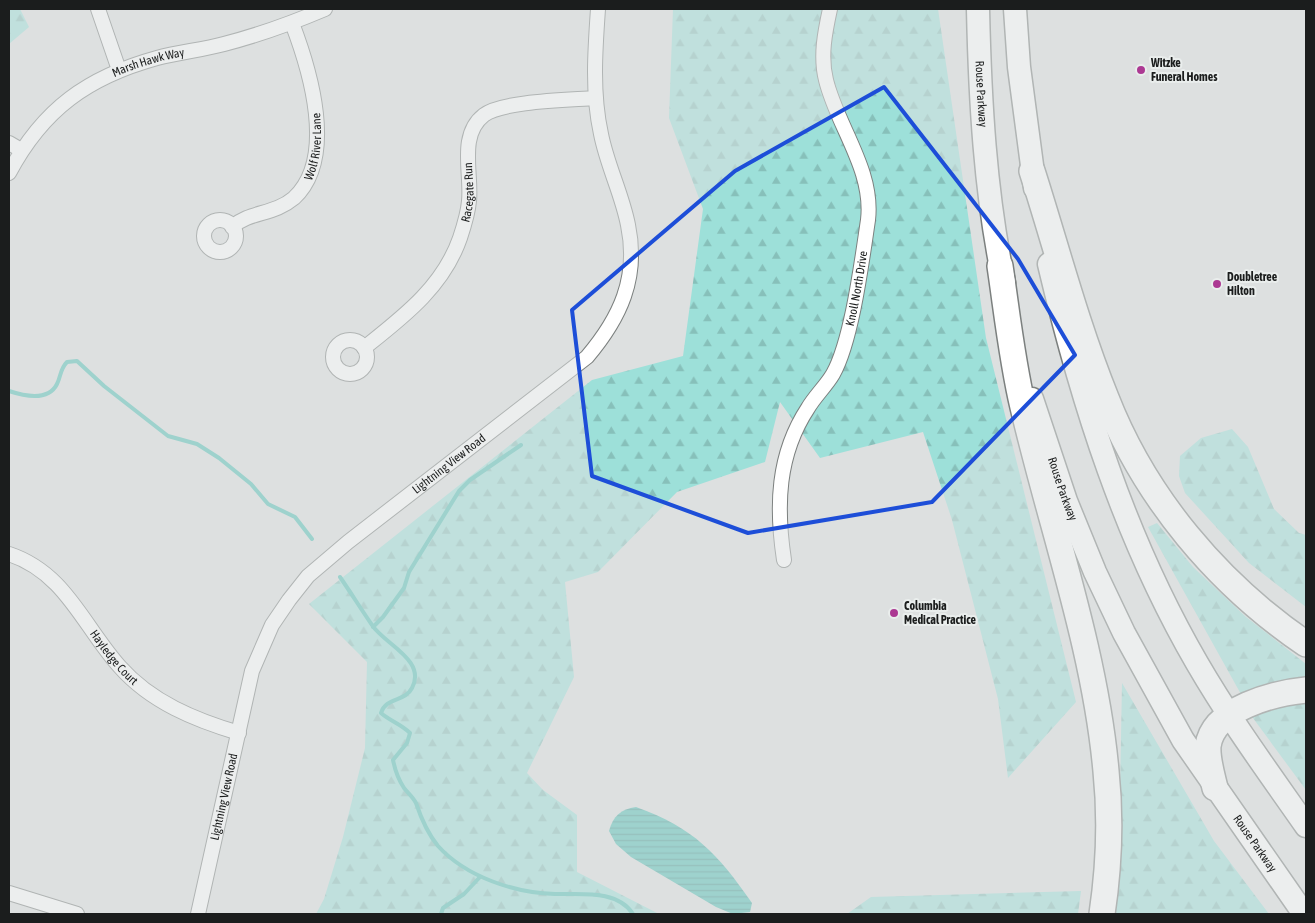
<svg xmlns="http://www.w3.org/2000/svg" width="1315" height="923" viewBox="0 0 1315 923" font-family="'Asap Condensed',sans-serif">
<defs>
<pattern id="forest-firs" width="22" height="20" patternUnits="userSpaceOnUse" patternTransform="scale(1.25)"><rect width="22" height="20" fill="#9de0d9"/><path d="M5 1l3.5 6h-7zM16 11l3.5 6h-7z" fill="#87c0ba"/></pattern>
<pattern id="water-rules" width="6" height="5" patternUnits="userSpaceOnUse" patternTransform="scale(1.25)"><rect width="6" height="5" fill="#52c0b6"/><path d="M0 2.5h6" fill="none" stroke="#439b93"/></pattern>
</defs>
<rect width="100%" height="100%" fill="#dde0e0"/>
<g fill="url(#forest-firs)">
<path d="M9 9H20L29 27 9 44Z"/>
<path d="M673 9H938L986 338 1076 702 1008 778 998 699 952 520 923 432 820 458 780 402 765 462 677 492 598 572 565 582 574 677 527 773 543 790 577 815V872L659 914H316L324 899 343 837 365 748 367 662 309 604 592 380 683 356 703 209 669 118Z"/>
<path d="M1232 429 1248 447 1274 509 1299 533 1306 535V607L1249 563 1185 493 1179 476 1180 456 1201 438Z"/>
<path d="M1157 523 1193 567 1246 617 1306 664V682L1265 685 1242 696 1148 527Z"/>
<path d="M1122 683 1214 841 1269 914H1114L1119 847Z"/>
<path d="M1306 698V790L1250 714Z"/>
<path d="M1081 891 1078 914H847L871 897Z"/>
</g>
<path fill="url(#water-rules)" d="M636 807C694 828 717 853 752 903L750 912 733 914 716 907 631 857 616 844 609 831C613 816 621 809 636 807Z"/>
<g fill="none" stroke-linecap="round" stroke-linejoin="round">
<g stroke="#52c0b6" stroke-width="4">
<path d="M9 391C24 396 48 402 57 384 61 376 60 369 67 362L77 361 104 386 168 436 197 444 219 458 251 484 268 504 295 517 312 539"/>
<path d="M340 577C351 593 361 609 372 625 384 644 427 660 412 688 405 702 386 697 381 713 390 721 401 724 410 733L407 743 393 760C395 770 398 779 404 788 408 793 413 797 416 803 421 818 428 834 438 846 466 877 515 893 555 894 580 895 617 889 633 914"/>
<path d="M373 627 383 617 404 588 409 572 459 491 470 480 521 445"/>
<path d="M441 914 443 908 464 894 480 877"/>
</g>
<g stroke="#7c807f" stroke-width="16">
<g id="street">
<path d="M98 9 119 70"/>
<path d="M9 143 21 150"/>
<path id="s1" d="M9 173C43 109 88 77 157 58 179 52 202 50 224 44 259 35 292 23 325 9"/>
<circle cx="220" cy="236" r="16"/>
<path id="s2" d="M232 227C250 211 274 215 294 198 337 158 310 70 292 23"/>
<circle cx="350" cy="357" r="17"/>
<path id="s3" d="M364 348C403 317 443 287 460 238 464 226 468 214 469 201 472 174 458 135 484 115 502 101 570 100 595 98"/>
<path id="s4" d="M9 554C66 573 83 626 120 667 151 702 195 720 239 733"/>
<path id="s5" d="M784 560C776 507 777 455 808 408 815 396 826 386 833 374 852 340 862 260 868 220 874 170 837 126 826 80 820 56 825 32 830 9"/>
<path d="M9 893 77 914"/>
<path id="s6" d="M198 914 252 671 272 625 289 600 308 576 348 542 587 357C620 318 639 278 628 225 622 194 607 165 601 134 592 93 595 51 598 9"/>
</g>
</g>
<g stroke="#7c807f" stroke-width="25">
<g id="primary">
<path id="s7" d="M978 9C980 100 985 193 1004 283"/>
<path d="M1015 9 1019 67 1035 188"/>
<path d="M1049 264C1082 403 1125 539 1197 663 1230 720 1269 773 1306 826"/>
<path id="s8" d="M1032 399 1066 501 1095 572 1124 633 1183 740 1304 914"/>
</g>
</g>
<g stroke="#7c807f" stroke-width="28">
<g id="highway">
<path d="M1032 171C1056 246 1076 324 1106 398 1145 498 1218 584 1306 644"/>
<path d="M1000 266C1007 313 1012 361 1023 407 1051 527 1095 648 1106 771 1111 819 1109 867 1102 914"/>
<path d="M1215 788C1212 775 1207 759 1208 746 1213 708 1275 693 1306 690"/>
</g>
</g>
<use href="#street" stroke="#fff" stroke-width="14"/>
<use href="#primary" stroke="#fff" stroke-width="22"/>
<use href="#highway" stroke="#fff" stroke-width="25"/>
</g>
<path d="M0 0H1315V923H0ZM884 87 1018 259 1075 355 932 502 748 533 592 476 572 310 735 171Z" fill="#dde0e0" fill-opacity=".55" fill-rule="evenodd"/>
<path fill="none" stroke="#1d4ed8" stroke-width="4" stroke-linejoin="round" d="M884 87 1018 259 1075 355 932 502 748 533 592 476 572 310 735 171Z"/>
<g fill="#ac3993" stroke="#eaeeed" stroke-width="2">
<circle cx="1141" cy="70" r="5"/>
<circle cx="1217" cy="284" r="5"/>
<circle cx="894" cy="613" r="5"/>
</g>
<g text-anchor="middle" stroke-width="4" stroke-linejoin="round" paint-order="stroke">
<g font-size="12" fill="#1b1d1d" stroke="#eaeeed">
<text dy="4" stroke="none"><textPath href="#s1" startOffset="184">Marsh Hawk Way</textPath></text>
<text dy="4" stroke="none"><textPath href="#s7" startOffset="85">Rouse Parkway</textPath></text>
<text dy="4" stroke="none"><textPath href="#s2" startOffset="126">Wolf River Lane</textPath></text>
<text dy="4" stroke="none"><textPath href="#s3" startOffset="195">Racegate Run</textPath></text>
<text dy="4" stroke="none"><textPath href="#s5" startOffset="289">Knoll North Drive</textPath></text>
<text dy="4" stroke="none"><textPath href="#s6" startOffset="540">Lightning View Road</textPath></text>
<text dy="4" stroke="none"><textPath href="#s8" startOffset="95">Rouse Parkway</textPath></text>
<text dy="4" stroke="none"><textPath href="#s4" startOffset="150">Hayledge Court</textPath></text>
<text dy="4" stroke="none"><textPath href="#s6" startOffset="120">Lightning View Road</textPath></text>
<text dy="4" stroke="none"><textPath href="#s8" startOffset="500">Rouse Parkway</textPath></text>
</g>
<g font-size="12" font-weight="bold" fill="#1b1d1d" stroke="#eaeeed" text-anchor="start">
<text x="1151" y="67">Witzke<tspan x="1151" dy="14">Funeral Homes</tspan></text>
<text x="1227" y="281">Doubletree<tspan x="1227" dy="14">Hilton</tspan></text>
<text x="904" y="610">Columbia<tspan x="904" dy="14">Medical Practice</tspan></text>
</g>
</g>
<rect width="1315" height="923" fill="none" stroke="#1b1d1d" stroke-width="20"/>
</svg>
